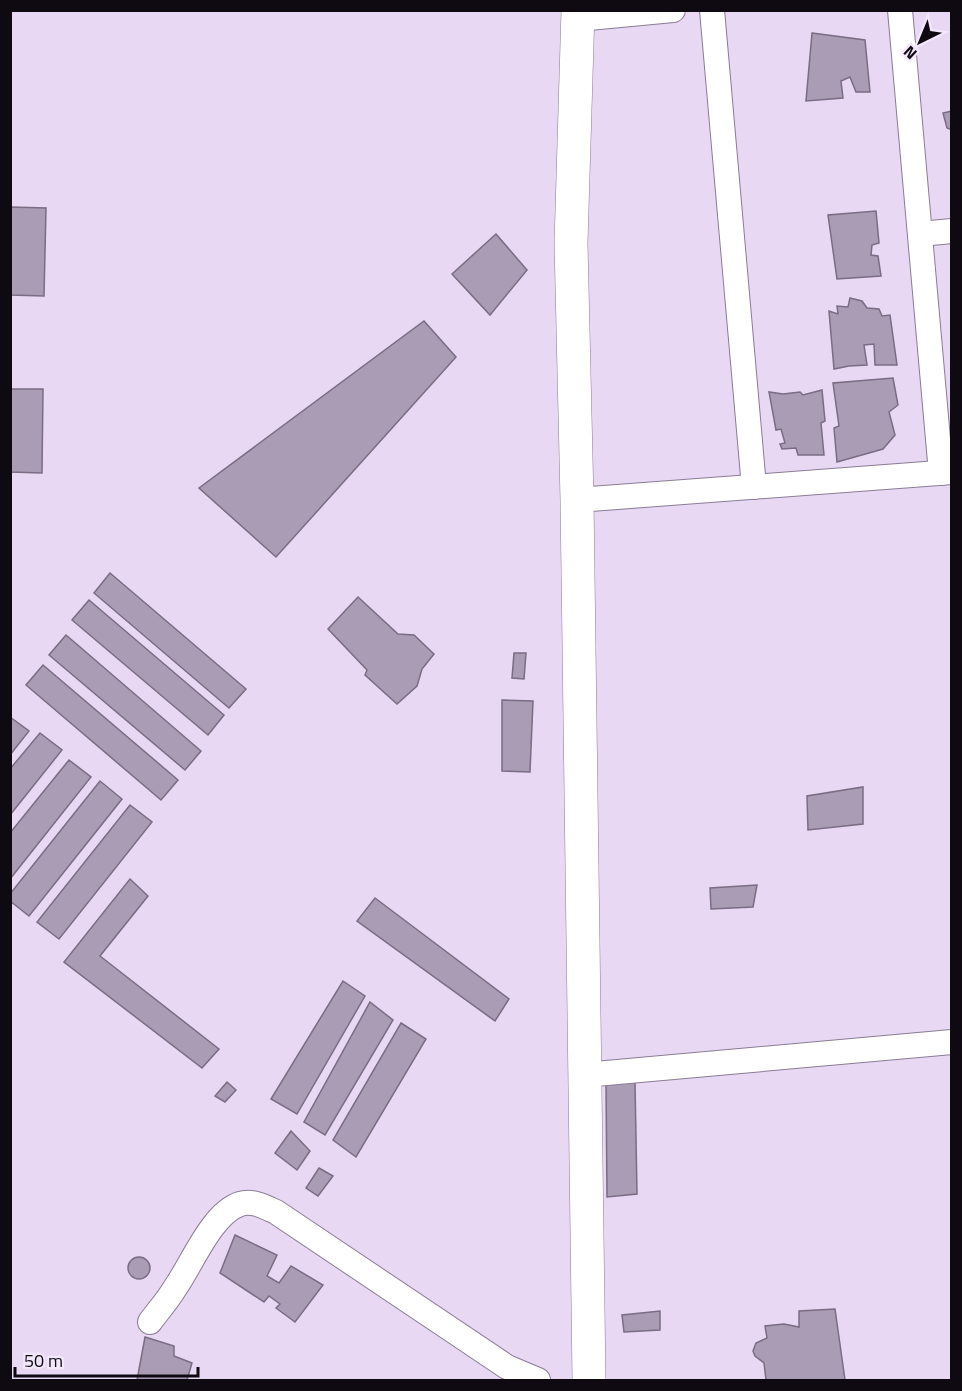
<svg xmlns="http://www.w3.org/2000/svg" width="962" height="1391" viewBox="0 0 962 1391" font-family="'Titillium Web',sans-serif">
<rect width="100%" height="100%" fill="#e8d8f3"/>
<g fill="#ab9cb5" stroke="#7a6c83" stroke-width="1.5">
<path d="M812 33 865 40 870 92H856L850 77 841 81 843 98 806 101Z"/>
<path d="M952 111V130L947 128 943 113Z"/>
<path d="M10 207 46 208 44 296 10 295Z"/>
<path d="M876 211 879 243 872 245 871 255 878 256 881 276 837 279 828 215Z"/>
<path d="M496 234 527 270 490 315 452 274Z"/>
<path d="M850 298 862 301 867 308 879 309 882 316 890 315 897 365H875L874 344 864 345 867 365 849 366 834 369 829 311 838 314 837 306 848 307Z"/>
<path d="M424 321 456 357 276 557 199 488Z"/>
<path d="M893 378 898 405 889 412 895 435 883 449 837 462 834 428 839 426 833 383Z"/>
<path d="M10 389H43L42 473 10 472Z"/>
<path d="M822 390 825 421 821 423 824 455H798L796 448 782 449 780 444 785 443 781 429 776 430 769 392 783 394 800 392 803 395Z"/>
<path d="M110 573 246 689 229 708 94 593Z"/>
<path d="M358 597 398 634 414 635 434 654 422 669 417 686 397 704 365 675 367 670 328 629Z"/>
<path d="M89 600 224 715 208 735 72 620Z"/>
<path d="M66 635 201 751 185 770 49 655Z"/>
<path d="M514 653H526L524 679 512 678Z"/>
<path d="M43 665 178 780 161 800 26 685Z"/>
<path d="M502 700 533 701 530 772 502 771Z"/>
<path d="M10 717 29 731 10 755Z"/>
<path d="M40 733 62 750 10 815V769Z"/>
<path d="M69 760 91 777 10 879V833Z"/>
<path d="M100 781 122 799 29 916 10 901V894Z"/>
<path d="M863 787V824L808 830 807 796Z"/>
<path d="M130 805 152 822 59 939 37 922Z"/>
<path d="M130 879 148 896 100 956 219 1049 202 1068 64 962Z"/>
<path d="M757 885 753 907 711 909 710 888Z"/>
<path d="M375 898 509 999 495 1021 357 921Z"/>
<path d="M343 981 365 996 297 1114 271 1099Z"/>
<path d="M370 1002 393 1020 325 1135 304 1122Z"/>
<path d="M401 1023 426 1039 356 1157 333 1140Z"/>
<path d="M227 1082 236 1090 225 1102 215 1096Z"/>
<path d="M635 1082 637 1194 607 1197 606 1084Z"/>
<path d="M291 1131 310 1151 297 1170 275 1153Z"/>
<path d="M319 1168 333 1176 318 1196 306 1188Z"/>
<path d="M235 1235 277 1255 267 1276 279 1283 291 1266 323 1285 295 1322 276 1308 280 1304 269 1296 264 1302 220 1273Z"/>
<circle cx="139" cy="1268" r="11"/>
<path d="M835 1309 845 1380H766L764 1363 755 1356 753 1351 756 1343 767 1338 765 1326 784 1324 799 1327V1311Z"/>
<path d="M660 1311V1330L624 1332 622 1315Z"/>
<path d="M145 1337 174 1346V1356L192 1363 187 1380H137Z"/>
</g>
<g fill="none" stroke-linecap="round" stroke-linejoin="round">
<g stroke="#8b7c94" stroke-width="26">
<g id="street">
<path d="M712 10 754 487"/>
<path d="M900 10 941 473"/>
<path d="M578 19 673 10"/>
<path d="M920 234 952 231"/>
<path d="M577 500 952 472"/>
<path d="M584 1075 952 1042"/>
<path d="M150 1322C158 1311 168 1300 175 1288 192 1264 212 1213 240 1204 253 1200 265 1207 276 1212L507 1367 538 1380"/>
</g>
</g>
<g stroke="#8b7c94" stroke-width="34">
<path id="secondary" d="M578 10 571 243 577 500 589 1380"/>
</g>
<use href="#street" stroke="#fff" stroke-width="24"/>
<use href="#secondary" stroke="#fff" stroke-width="33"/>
</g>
<rect width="962" height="1391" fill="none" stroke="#0f0a12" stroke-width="24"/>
<g transform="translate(920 42) rotate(223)" stroke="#f3e7fc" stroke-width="4.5" paint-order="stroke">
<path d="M0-4.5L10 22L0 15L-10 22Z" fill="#0f0a12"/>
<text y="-9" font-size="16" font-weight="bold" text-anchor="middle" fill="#0f0a12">N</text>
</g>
<path d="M15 1367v9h183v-9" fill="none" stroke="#0f0a12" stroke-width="3"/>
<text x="24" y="1367" font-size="18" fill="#0f0a12" stroke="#f3e7fc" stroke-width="4.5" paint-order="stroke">50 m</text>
</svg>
